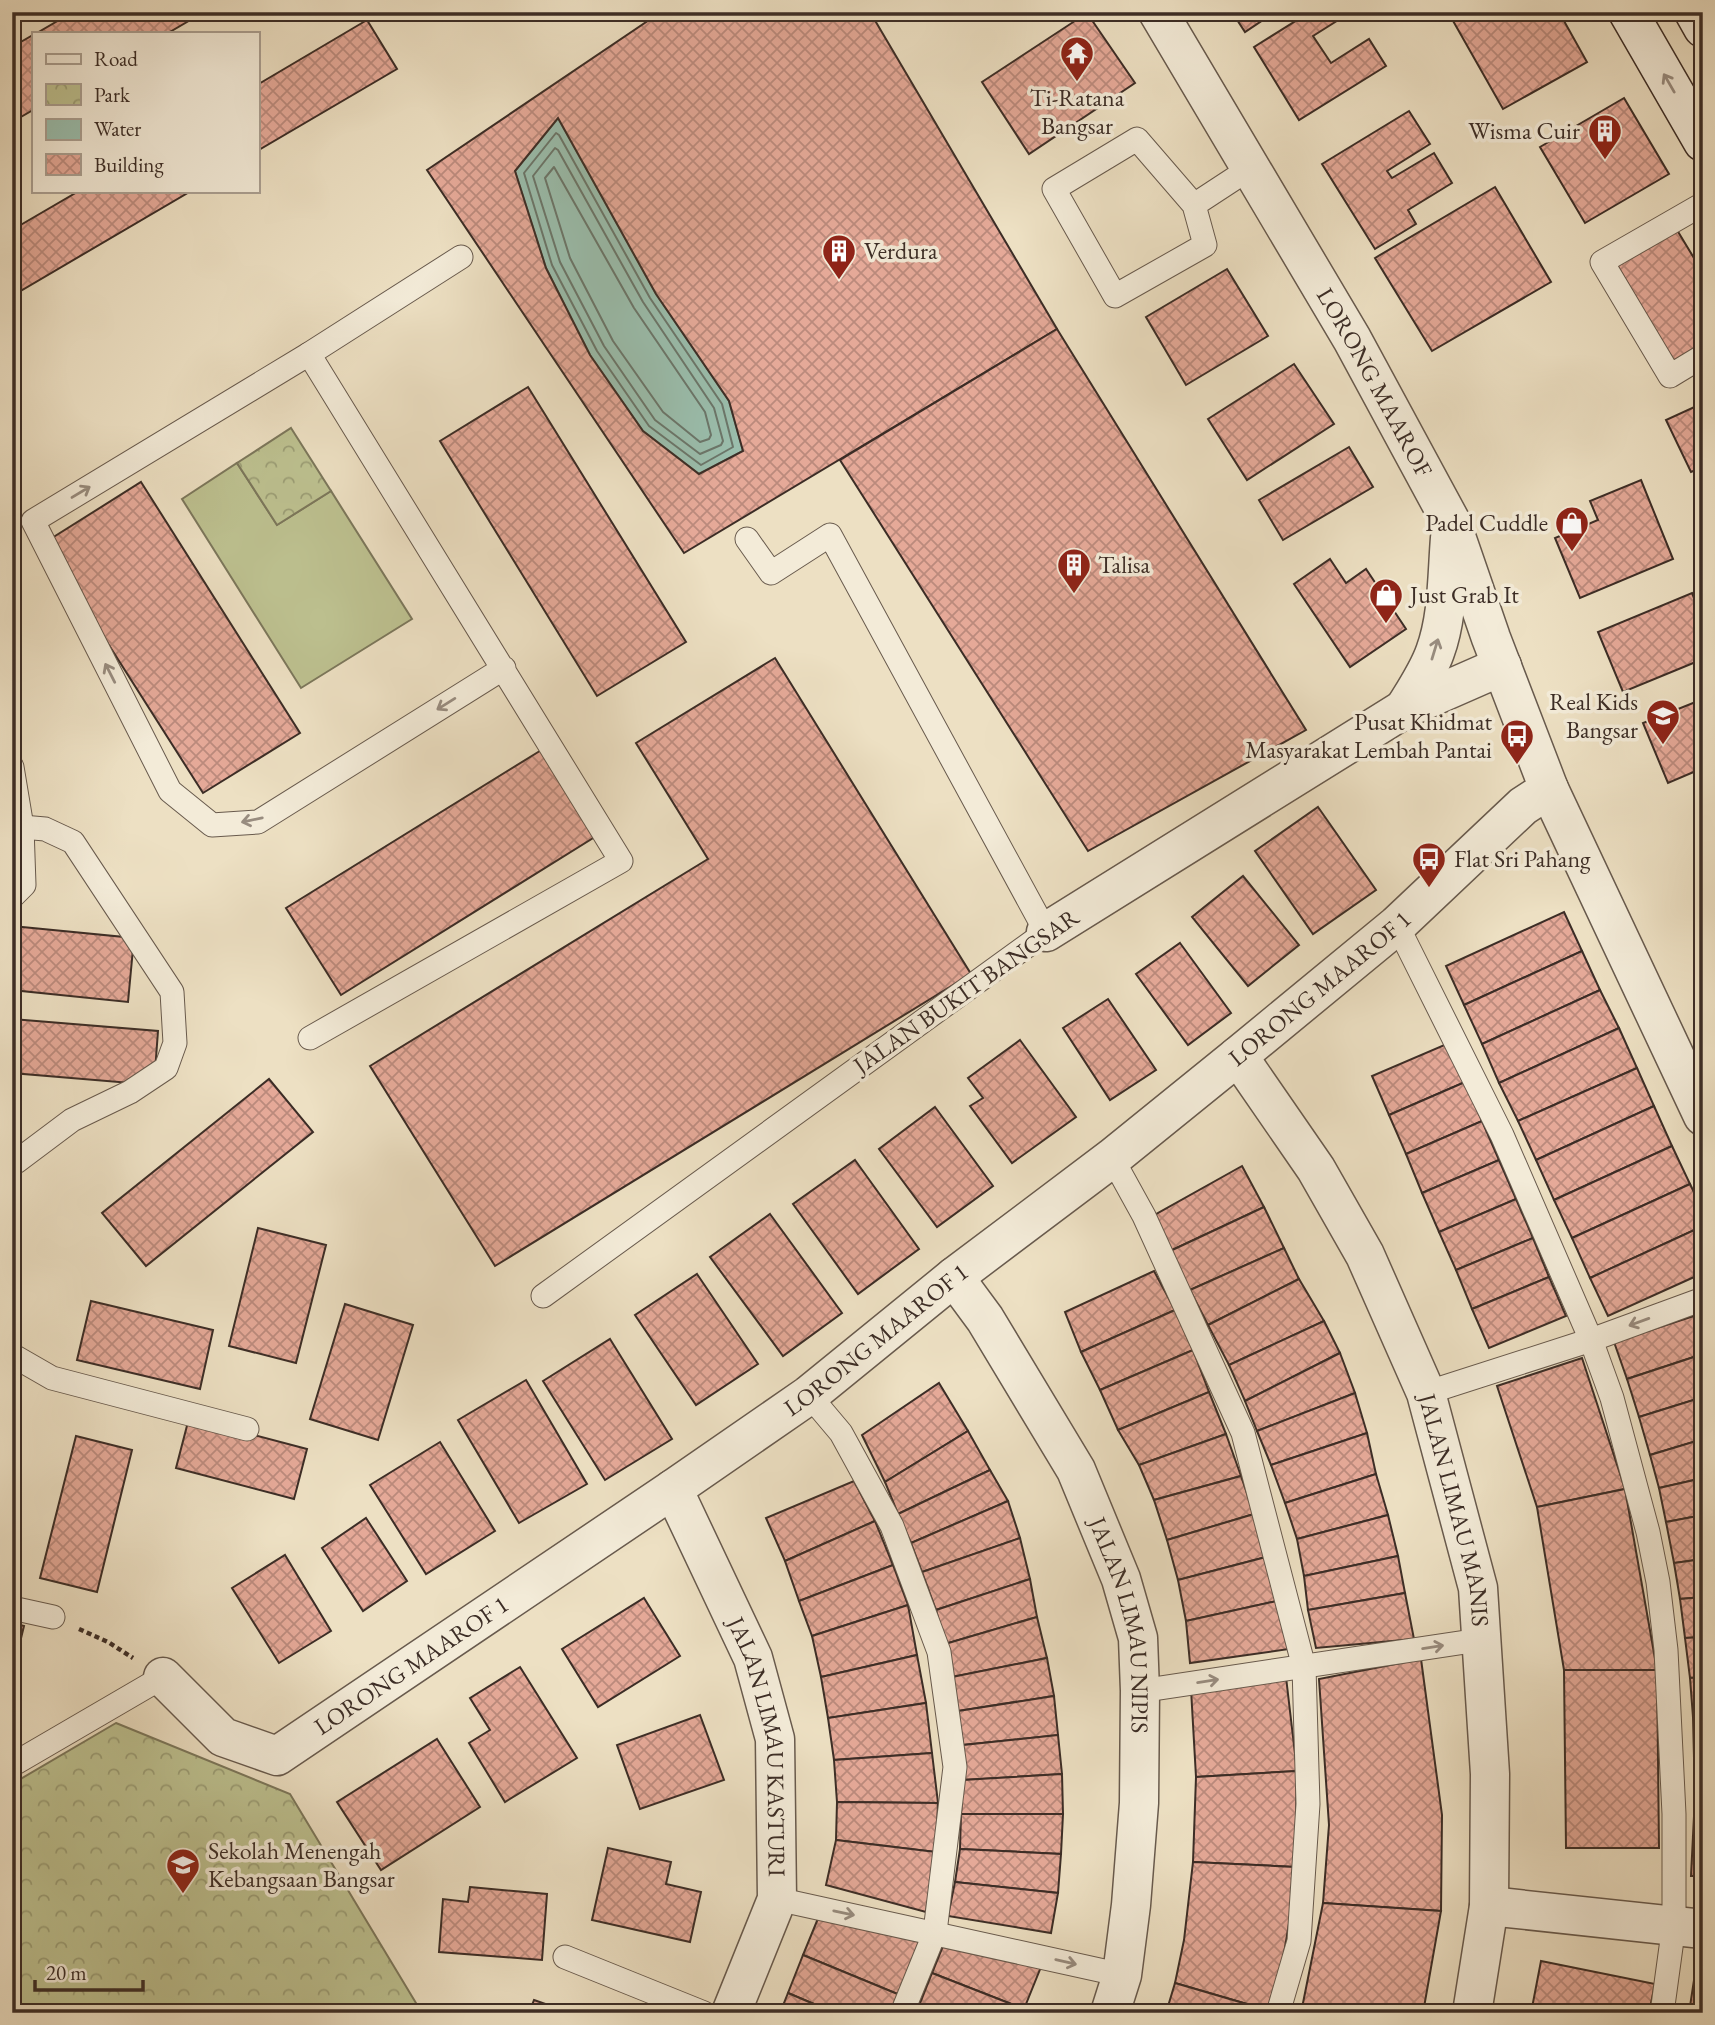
<svg xmlns="http://www.w3.org/2000/svg" width="1715" height="2025" viewBox="0 0 1715 2025" font-family="'EB Garamond',serif">
<defs>
<pattern id="park-crowns" width="20" height="18" patternUnits="userSpaceOnUse" patternTransform="scale(1.75)"><rect width="20" height="18" fill="#bdc190"/><path d="M2 6a3 3 0 1 1 6 0M12 15a3 3 0 1 1 6 0" fill="none" stroke="#9b9d75"/></pattern>
<pattern id="building-cross-hatch" width="8" height="8" patternUnits="userSpaceOnUse" patternTransform="scale(1.75)"><rect width="8" height="8" fill="#e5a998"/><path d="M0 0l8 8M0 8l8-8" fill="none" stroke="#bb8a7c"/></pattern>
</defs>
<rect width="100%" height="100%" fill="#ede0c3"/>
<filter id="stains"><feTurbulence type="fractalNoise" baseFrequency=".00286" numOctaves="4"/><feColorMatrix values="0 0 0 0 .2 0 0 0 0 .09 0 0 0 0 .02 0 0 0 .5 -.17"/></filter>
<radialGradient id="worn" r=".72"><stop offset=".6" stop-color="#630" stop-opacity="0"/><stop offset="1" stop-color="#630" stop-opacity=".3"/></radialGradient>
<path fill="#bdc190" stroke="#7c775b" stroke-width="2" d="M237 463 277 525 331 491 412 619 301 688 182 499Z"/>
<g fill="url(#park-crowns)" stroke="#7c775b" stroke-width="2">
<path d="M291 428 331 491 277 525 237 463Z"/>
<path d="M116 1723 290 1794 422 2013H12V1784Z"/>
</g>
<path fill="#9abead" stroke="#748477" stroke-width="2" d="M558 118 656 294 729 401 743 451 699 474 643 431 590 355 546 268 515 171Z"/>
<g fill="none" stroke-linecap="round" stroke-linejoin="round">
<g stroke="#6b766a" stroke-width="2">
<path d="M556 133 559 135 650 298 722 404 733 447 701 465 649 426 597 351 552 265 524 173Z"/>
<path d="M555 148 558 150 643 302 714 408 723 441 721 445 700 454 655 420 604 346 560 262 533 176Z"/>
<path d="M554 167 634 308 705 412 711 435 709 439 700 442 663 412 613 341 570 258 545 178Z"/>
</g>
</g>
<g fill="url(#building-cross-hatch)" stroke="#3c2d26" stroke-width="2" fill-rule="evenodd">
<path d="M73 12H204L168 33H37Z"/>
<path d="M661 12H870L1057 329 684 553 427 170ZM558 118 656 294 729 401 743 451 699 474 643 431 590 355 546 268 515 171Z"/>
<path d="M1232 12H1275L1245 32Z"/>
<path d="M1310 12H1351L1313 36 1331 63 1369 39 1386 66 1299 120 1254 47Z"/>
<path d="M1448 12H1559L1587 62 1503 109Z"/>
<path d="M1087 13 1135 83 1029 154 982 82Z"/>
<path d="M367 20 397 69 257 151V85Z"/>
<path d="M33 35V110L12 122V47Z"/>
<path d="M1624 98 1669 174 1585 223 1540 147Z"/>
<path d="M1409 111 1430 144 1387 171 1392 178 1434 153 1452 183 1408 210 1416 224 1375 249 1322 164Z"/>
<path d="M1495 187 1551 282 1432 351 1375 258Z"/>
<path d="M79 191H191L12 296V230Z"/>
<path d="M1674 225 1703 273V349L1675 365 1614 260Z"/>
<path d="M1227 269 1268 336 1186 385 1146 317Z"/>
<path d="M1057 329 1306 730 1088 851 840 460Z"/>
<path d="M1294 364 1334 424 1247 480 1208 419Z"/>
<path d="M528 387 686 642 597 696 440 441Z"/>
<path d="M1703 403V467L1691 472 1666 420Z"/>
<path d="M1349 447 1373 487 1283 540 1259 500Z"/>
<path d="M1641 480 1673 559 1580 598 1555 538 1598 520 1590 501Z"/>
<path d="M141 482 300 733 203 793 44 543Z"/>
<path d="M1330 559 1346 583 1366 569 1406 629 1350 667 1294 584Z"/>
<path d="M1692 593 1703 620V659L1623 692 1598 632Z"/>
<path d="M775 658 971 974 495 1266 370 1066 708 859 636 743Z"/>
<path d="M1703 699V768L1668 783 1643 723Z"/>
<path d="M543 749 598 835 341 995 286 908Z"/>
<path d="M1318 807 1376 890 1313 934 1255 851Z"/>
<path d="M1243 876 1299 945 1248 986 1192 917Z"/>
<path d="M1564 912 1582 951 1464 1005 1446 966Z"/>
<path d="M12 926 134 938 128 1002 12 990Z"/>
<path d="M1180 943 1231 1013 1188 1045 1136 974Z"/>
<path d="M1582 951 1600 990 1482 1044 1464 1005Z"/>
<path d="M1600 990 1619 1028 1499 1083 1482 1044Z"/>
<path d="M1108 999 1156 1070 1110 1100 1063 1028Z"/>
<path d="M12 1019 158 1031 154 1085 12 1073Z"/>
<path d="M1619 1028 1637 1068 1518 1121 1499 1083Z"/>
<path d="M1020 1040 1076 1117 1012 1163 970 1106 983 1098 968 1078Z"/>
<path d="M1449 1043 1465 1082 1389 1115 1372 1076Z"/>
<path d="M1637 1068 1654 1106 1536 1160 1518 1121Z"/>
<path d="M269 1079 313 1132 146 1266 102 1213Z"/>
<path d="M1465 1082 1482 1121 1406 1154 1389 1115Z"/>
<path d="M1654 1106 1672 1146 1554 1200 1536 1160Z"/>
<path d="M935 1107 993 1186 937 1227 879 1149Z"/>
<path d="M1482 1121 1499 1160 1422 1193 1406 1154Z"/>
<path d="M1672 1146 1690 1184 1572 1238 1554 1200Z"/>
<path d="M855 1160 919 1249 858 1294 793 1204Z"/>
<path d="M1499 1160 1516 1199 1439 1232 1422 1193Z"/>
<path d="M1242 1166 1264 1207 1168 1252 1151 1217Z"/>
<path d="M1690 1184 1703 1211V1226L1590 1278 1572 1238Z"/>
<path d="M1516 1199 1533 1238 1456 1270 1439 1232Z"/>
<path d="M1264 1207 1284 1248 1190 1290 1168 1252Z"/>
<path d="M770 1214 842 1313 783 1356 710 1257Z"/>
<path d="M1703 1226V1273L1608 1316 1590 1278Z"/>
<path d="M258 1228 326 1245 296 1363 229 1346Z"/>
<path d="M1533 1238 1549 1277 1472 1309 1456 1270Z"/>
<path d="M1284 1248 1299 1279 1208 1325 1190 1290Z"/>
<path d="M1154 1271 1175 1310 1081 1352 1065 1312Z"/>
<path d="M697 1274 758 1364 696 1405 635 1315Z"/>
<path d="M1549 1277 1566 1316 1489 1348 1472 1309Z"/>
<path d="M1299 1279 1324 1321 1229 1365 1208 1325Z"/>
<path d="M91 1301 213 1330 200 1389 77 1360Z"/>
<path d="M345 1304 413 1325 378 1440 310 1419Z"/>
<path d="M1175 1310 1193 1350 1100 1390 1081 1352Z"/>
<path d="M1703 1313V1354L1627 1379 1614 1342Z"/>
<path d="M1324 1321 1340 1353 1245 1401 1229 1365Z"/>
<path d="M610 1339 672 1439 605 1480 543 1381Z"/>
<path d="M1193 1350 1209 1392 1118 1430 1100 1390Z"/>
<path d="M1340 1353 1355 1393 1257 1431 1245 1401Z"/>
<path d="M1703 1354V1397L1639 1417 1627 1379Z"/>
<path d="M1582 1358 1625 1489 1537 1507 1497 1386Z"/>
<path d="M526 1380 587 1484 519 1523 458 1420Z"/>
<path d="M939 1383 968 1431 885 1482 862 1435Z"/>
<path d="M1209 1392 1226 1434 1139 1465 1118 1430Z"/>
<path d="M1355 1393 1367 1433 1271 1465 1257 1431Z"/>
<path d="M1703 1397V1439L1650 1455 1639 1417Z"/>
<path d="M189 1418 307 1449 294 1499 176 1468Z"/>
<path d="M968 1431 990 1470 898 1514 885 1482Z"/>
<path d="M1367 1433 1376 1474 1285 1503 1271 1465Z"/>
<path d="M1226 1434 1241 1476 1154 1500 1139 1465Z"/>
<path d="M76 1436 132 1450 97 1592 40 1578Z"/>
<path d="M1703 1439V1478L1659 1488 1650 1455Z"/>
<path d="M440 1442 495 1531 426 1574 370 1485Z"/>
<path d="M990 1470 1008 1501 911 1543 898 1514Z"/>
<path d="M1376 1474 1388 1515 1297 1539 1285 1503Z"/>
<path d="M1241 1476 1254 1514 1167 1540 1154 1500Z"/>
<path d="M1703 1478V1515L1666 1522 1659 1488Z"/>
<path d="M854 1481 875 1521 785 1561 766 1518Z"/>
<path d="M1625 1489 1657 1670H1564L1537 1507Z"/>
<path d="M1008 1501 1020 1538 922 1572 911 1543Z"/>
<path d="M1254 1514 1266 1557 1178 1580 1167 1540Z"/>
<path d="M1388 1515 1398 1556 1304 1576 1297 1539Z"/>
<path d="M1703 1515V1559L1674 1563 1666 1522Z"/>
<path d="M366 1518 407 1581 363 1611 322 1548Z"/>
<path d="M875 1521 893 1565 799 1601 785 1561Z"/>
<path d="M1020 1538 1030 1579 936 1610 922 1572Z"/>
<path d="M285 1555 331 1631 279 1663 232 1588Z"/>
<path d="M1398 1556 1405 1593 1308 1610 1304 1576Z"/>
<path d="M1266 1557 1277 1601 1186 1621 1178 1580Z"/>
<path d="M1703 1559V1597L1680 1599 1674 1563Z"/>
<path d="M893 1565 908 1605 812 1636 799 1601Z"/>
<path d="M1030 1579 1037 1617 945 1644 936 1610Z"/>
<path d="M1405 1593 1414 1639 1316 1648 1308 1610Z"/>
<path d="M1703 1597V1637L1685 1638 1680 1599Z"/>
<path d="M644 1598 680 1656 598 1707 562 1649Z"/>
<path d="M1277 1601 1289 1649 1190 1663 1186 1621Z"/>
<path d="M908 1605 917 1655 821 1677 812 1636Z"/>
<path d="M1037 1617 1047 1658 952 1677 945 1644Z"/>
<path d="M12 1623 24 1626 12 1675Z"/>
<path d="M1703 1637V1677L1690 1678 1685 1638Z"/>
<path d="M917 1655 926 1703 828 1718 821 1677Z"/>
<path d="M1047 1658 1054 1696 958 1711 952 1677Z"/>
<path d="M1421 1659 1442 1815 1441 1911 1323 1903 1329 1825 1319 1679Z"/>
<path d="M520 1667 577 1758 505 1802 469 1743 490 1730 470 1698Z"/>
<path d="M1564 1670H1657L1659 1848H1566Z"/>
<path d="M1286 1677 1297 1771 1196 1777 1191 1689Z"/>
<path d="M1703 1677V1717H1693L1690 1678Z"/>
<path d="M1054 1696 1058 1735 963 1745 958 1711Z"/>
<path d="M926 1703 932 1753 834 1760 828 1718Z"/>
<path d="M700 1715 724 1780 640 1809 617 1745Z"/>
<path d="M1693 1717H1703V1757H1694Z"/>
<path d="M1058 1735 1062 1774 963 1780V1745Z"/>
<path d="M437 1739 480 1807 381 1870 337 1802Z"/>
<path d="M932 1753 938 1803 837 1802 834 1760Z"/>
<path d="M1694 1757H1703V1797H1695Z"/>
<path d="M1297 1771 1295 1867 1193 1862 1196 1777Z"/>
<path d="M1062 1774 1063 1814H961L963 1780Z"/>
<path d="M1695 1797H1703V1836H1693Z"/>
<path d="M837 1802 938 1803 936 1852 836 1840Z"/>
<path d="M961 1814H1063L1061 1854 960 1849Z"/>
<path d="M1693 1836H1703V1876H1691Z"/>
<path d="M836 1840 936 1852 926 1912 826 1885Z"/>
<path d="M608 1848 671 1862 666 1884 701 1892 690 1942 592 1920Z"/>
<path d="M960 1849 1061 1854 1058 1893 955 1882Z"/>
<path d="M1193 1862 1295 1867 1291 1912 1274 2012 1175 1983 1184 1940Z"/>
<path d="M955 1882 1058 1893 1051 1933 948 1916Z"/>
<path d="M470 1887 547 1894 542 1960 439 1952 443 1899 468 1902Z"/>
<path d="M1323 1903 1441 1911 1423 2013H1301Z"/>
<path d="M819 1916 921 1941 900 1995 803 1955Z"/>
<path d="M947 1936 1043 1962 1024 2009 932 1973Z"/>
<path d="M803 1955 900 1995 893 2013H835L788 1993Z"/>
<path d="M1541 1961 1655 1984 1649 2013H1531Z"/>
<path d="M932 1973 1024 2009 1023 2013 917 2011Z"/>
<path d="M1694 1980 1703 1981V2013H1689Z"/>
<path d="M1175 1983 1274 2012 1273 2013H1166Z"/>
<path d="M788 1993 835 2013H780Z"/>
<path d="M534 2000 571 2013H529Z"/>
</g>
<g fill="none" stroke-linecap="round" stroke-linejoin="round">
<g stroke="#685a4d" stroke-width="25">
<g id="service">
<path d="M1703 204 1602 262 1670 376 1703 356"/>
<path d="M1194 205 1137 139 1054 189 1115 296 1205 245 1194 205 1252 167"/>
<path d="M309 354 461 257"/>
<path d="M12 767 22 827 24 885 12 897"/>
<path d="M1397 925 1502 1135 1591 1340 1612 1398 1648 1532 1658 1582 1666 1650 1674 1814V1925L1662 2013"/>
<path d="M310 1038 621 861 309 354 33 521 170 791 212 825 258 822 504 668"/>
<path d="M1112 1158 1144 1216 1243 1433 1304 1667 1308 1804 1299 1941 1278 2013"/>
<path d="M12 1160 16 1162 72 1120 130 1092 166 1068 175 1043 172 992 73 842 45 829 22 827"/>
<path d="M543 1296 1046 932 830 535 771 573 747 539"/>
<path d="M12 1355 52 1378 247 1429"/>
<path d="M1426 1393 1591 1340 1703 1299"/>
<path d="M809 1395 841 1433 892 1526 939 1652 955 1767 935 1932 902 2013"/>
<path d="M12 1608 53 1617"/>
<path d="M1140 1691 1479 1640"/>
<path d="M12 1765 163 1677"/>
<path d="M777 1899 1122 1975"/>
<path d="M565 1957 704 2013"/>
</g>
</g>
<g stroke="#685a4d" stroke-width="41">
<g id="minor">
<path id="s1" d="M1158 12 1352 339 1451 522 1491 638 1549 789 1703 1116"/>
<path d="M1404 709C1415 691 1428 672 1435 652 1448 617 1447 575 1450 538"/>
<path d="M1046 932 1404 709 1502 666"/>
<path id="s2" d="M1238 1056 1316 1169 1365 1255 1426 1393 1478 1588 1490 1774 1489 1906 1472 2013"/>
<path id="s3" d="M954 1277 985 1319 1076 1470 1121 1579 1138 1638 1140 1691 1139 1803 1131 1905 1122 1975 1110 2013"/>
<path id="s4" d="M673 1489 753 1658 775 1739 777 1899 731 2013"/>
<path id="s5" d="M163 1677 223 1737 277 1756 673 1489 809 1395 954 1277 1112 1158 1238 1056 1397 925 1523 806 1549 789"/>
<path d="M1489 1906 1703 1929"/>
</g>
</g>
<g stroke="#3c2d26" stroke-width="41">
<g id="secondary">
<path d="M1628 12 1703 142"/>
<path d="M1694 12 1703 28"/>
</g>
</g>
<path stroke="#3c2d26" stroke-width="4.5" stroke-dasharray="5 3.5" stroke-linecap="butt" d="M79 1629 108 1642 133 1658"/>
<use href="#service" stroke="#f3ebd8" stroke-width="23"/>
<use href="#minor" stroke="#f3ebd8" stroke-width="38"/>
<use href="#secondary" stroke="#f3ebd8" stroke-width="38"/>
</g>
<defs><path id="oneway-shaft" d="M-6 0H5M1.5-3L5.5 0L1.5 3" fill="none" stroke-width="1.6" stroke-linecap="round" stroke-linejoin="round" transform="scale(1.75)"/></defs>
<g stroke="#988c7f">
<use href="#oneway-shaft" transform="translate(1669 83) rotate(-120)"/>
<use href="#oneway-shaft" transform="translate(81 492) rotate(-31)"/>
<use href="#oneway-shaft" transform="translate(1435 649) rotate(-73)"/>
<use href="#oneway-shaft" transform="translate(110 673) rotate(-117)"/>
<use href="#oneway-shaft" transform="translate(446 704) rotate(148)"/>
<use href="#oneway-shaft" transform="translate(252 820) rotate(168)"/>
<use href="#oneway-shaft" transform="translate(1639 1322) rotate(160)"/>
<use href="#oneway-shaft" transform="translate(1433 1647) rotate(-9)"/>
<use href="#oneway-shaft" transform="translate(1208 1681) rotate(-9)"/>
<use href="#oneway-shaft" transform="translate(844 1913) rotate(12)"/>
<use href="#oneway-shaft" transform="translate(1066 1962) rotate(13)"/>
</g>
<defs>
<g id="temple-pin" transform="scale(1.75)"><path d="M0 17L-7.5 6A9.5 9.5 0 1 1 7.5 6Z" fill="#8f2418" stroke="#f3ebd8"/><path d="M0-6L5-2H3V0L6.5 2.5H4V6H1.5V3h-3V6H-4V2.5H-6.5L-3 0V-2H-5Z" fill="#fff"/></g>
<g id="building-pin" transform="scale(1.75)"><path d="M0 17L-7.5 6A9.5 9.5 0 1 1 7.5 6Z" fill="#8f2418" stroke="#f3ebd8"/><path d="M-4-6H4V6H1V3H-1V6H-4ZM-2.5-4.3h1.7v1.8h-1.7ZM.8-4.3h1.7v1.8H.8ZM-2.5-1h1.7V.8h-1.7ZM.8-1h1.7V.8H.8Z" fill="#fff"/></g>
<g id="shop-pin" transform="scale(1.75)"><path d="M0 17L-7.5 6A9.5 9.5 0 1 1 7.5 6Z" fill="#8f2418" stroke="#f3ebd8"/><path d="M-5-2.5h2.3a2.7 3.5 0 0 1 5.4 0H5L5.5 6h-11ZM-1.5-2.5h3a1.5 2.3 0 0 0-3 0Z" fill="#fff"/></g>
<g id="school-pin" transform="scale(1.75)"><path d="M0 17L-7.5 6A9.5 9.5 0 1 1 7.5 6Z" fill="#8f2418" stroke="#f3ebd8"/><path d="M0-5L7-2L0 1L-7-2ZM-4 1L0 2.5L4 1V4Q0 6-4 4Z" fill="#fff"/></g>
<g id="bus-pin" transform="scale(1.75)"><path d="M0 17L-7.5 6A9.5 9.5 0 1 1 7.5 6Z" fill="#8f2418" stroke="#f3ebd8"/><path d="M-5-6H5V4H4V6H2V4H-2V6H-4V4H-5ZM-3.5-4V0h7V-4ZM-3.5 1.2v1.5H-2V1.2ZM2 1.2v1.5H3.5V1.2Z" fill="#fff"/></g>
</defs>
<g fill-rule="evenodd">
<use href="#temple-pin" x="1077" y="53"/>
<use href="#building-pin" x="1605" y="131"/>
<use href="#building-pin" x="839" y="251"/>
<use href="#shop-pin" x="1572" y="523"/>
<use href="#building-pin" x="1074" y="565"/>
<use href="#shop-pin" x="1386" y="595"/>
<use href="#school-pin" x="1663" y="716"/>
<use href="#bus-pin" x="1517" y="736"/>
<use href="#bus-pin" x="1429" y="859"/>
<use href="#school-pin" x="183" y="1865"/>
</g>
<g text-anchor="middle" stroke-width="7" stroke-linejoin="round" paint-order="stroke">
<g font-size="24" fill="#3c2d26" stroke="#f3ebd8" text-anchor="start">
<text x="1077" y="106" text-anchor="middle">Ti-Ratana<tspan x="1077" dy="28">Bangsar</tspan></text>
<text x="1580" y="139" text-anchor="end">Wisma Cuir</text>
<text x="864" y="259">Verdura</text>
<text x="1548" y="531" text-anchor="end">Padel Cuddle</text>
<text x="1098" y="573">Talisa</text>
<text x="1410" y="603">Just Grab It</text>
<text x="1638" y="710" text-anchor="end">Real Kids<tspan x="1638" dy="28">Bangsar</tspan></text>
<text x="1492" y="730" text-anchor="end">Pusat Khidmat<tspan x="1492" dy="28">Masyarakat Lembah Pantai</tspan></text>
<text x="1454" y="867">Flat Sri Pahang</text>
<text x="208" y="1859">Sekolah Menengah<tspan x="208" dy="28">Kebangsaan Bangsar</tspan></text>
</g>
<g font-size="24" fill="#3c2d26" stroke="#f3ebd8">
<text dy="8" stroke="none"><textPath href="#s1" startOffset="429">LORONG MAAROF</textPath></text>
<text dy="8" stroke="none"><textPath href="#s5" startOffset="1438">LORONG MAAROF 1</textPath></text>
<text transform="translate(966 991) rotate(-35)" y="8">JALAN BUKIT BANGSAR</text>
<text dy="8" stroke="none"><textPath href="#s5" startOffset="872">LORONG MAAROF 1</textPath></text>
<text dy="8" stroke="none"><textPath href="#s2" startOffset="508">JALAN LIMAU MANIS</textPath></text>
<text dy="8" stroke="none"><textPath href="#s3" startOffset="392">JALAN LIMAU NIPIS</textPath></text>
<text dy="8" stroke="none"><textPath href="#s5" startOffset="304">LORONG MAAROF 1</textPath></text>
<text dy="8" stroke="none"><textPath href="#s4" startOffset="276">JALAN LIMAU KASTURI</textPath></text>
</g>
</g>
<rect width="1715" height="2025" fill="none" stroke="#ede0c3" stroke-width="42"/>
<rect x="14" y="14" width="1687" height="1997" fill="none" stroke="#3c2d26" stroke-width="3.5"/>
<rect x="21" y="21" width="1673" height="1983" fill="none" stroke="#3c2d26" stroke-width="2"/>
<rect x="32" y="32" width="228" height="161" fill="#f3ebd8" stroke="#aa9f91" stroke-width="2"/>
<rect x="46" y="54" width="35" height="10" fill="#f3ebd8" stroke="#aa9f91" stroke-width="2"/>
<text x="94" y="66" font-size="21" fill="#3c2d26">Road</text>
<rect x="46" y="84" width="35" height="21" fill="url(#park-crowns)" stroke="#aa9f91" stroke-width="2"/>
<text x="94" y="102" font-size="21" fill="#3c2d26">Park</text>
<rect x="46" y="119" width="35" height="21" fill="#9abead" stroke="#aa9f91" stroke-width="2"/>
<text x="94" y="136" font-size="21" fill="#3c2d26">Water</text>
<rect x="46" y="154" width="35" height="21" fill="url(#building-cross-hatch)" stroke="#aa9f91" stroke-width="2"/>
<text x="94" y="172" font-size="21" fill="#3c2d26">Building</text>
<path d="M35 1980v10h108v-10" fill="none" stroke="#3c2d26" stroke-width="3.5"/>
<text x="46" y="1980" font-size="21" fill="#3c2d26" stroke="#f3ebd8" stroke-width="5" paint-order="stroke">20 m</text>
<rect width="100%" height="100%" filter="url(#stains)"/>
<rect width="100%" height="100%" fill="url(#worn)"/>
</svg>
